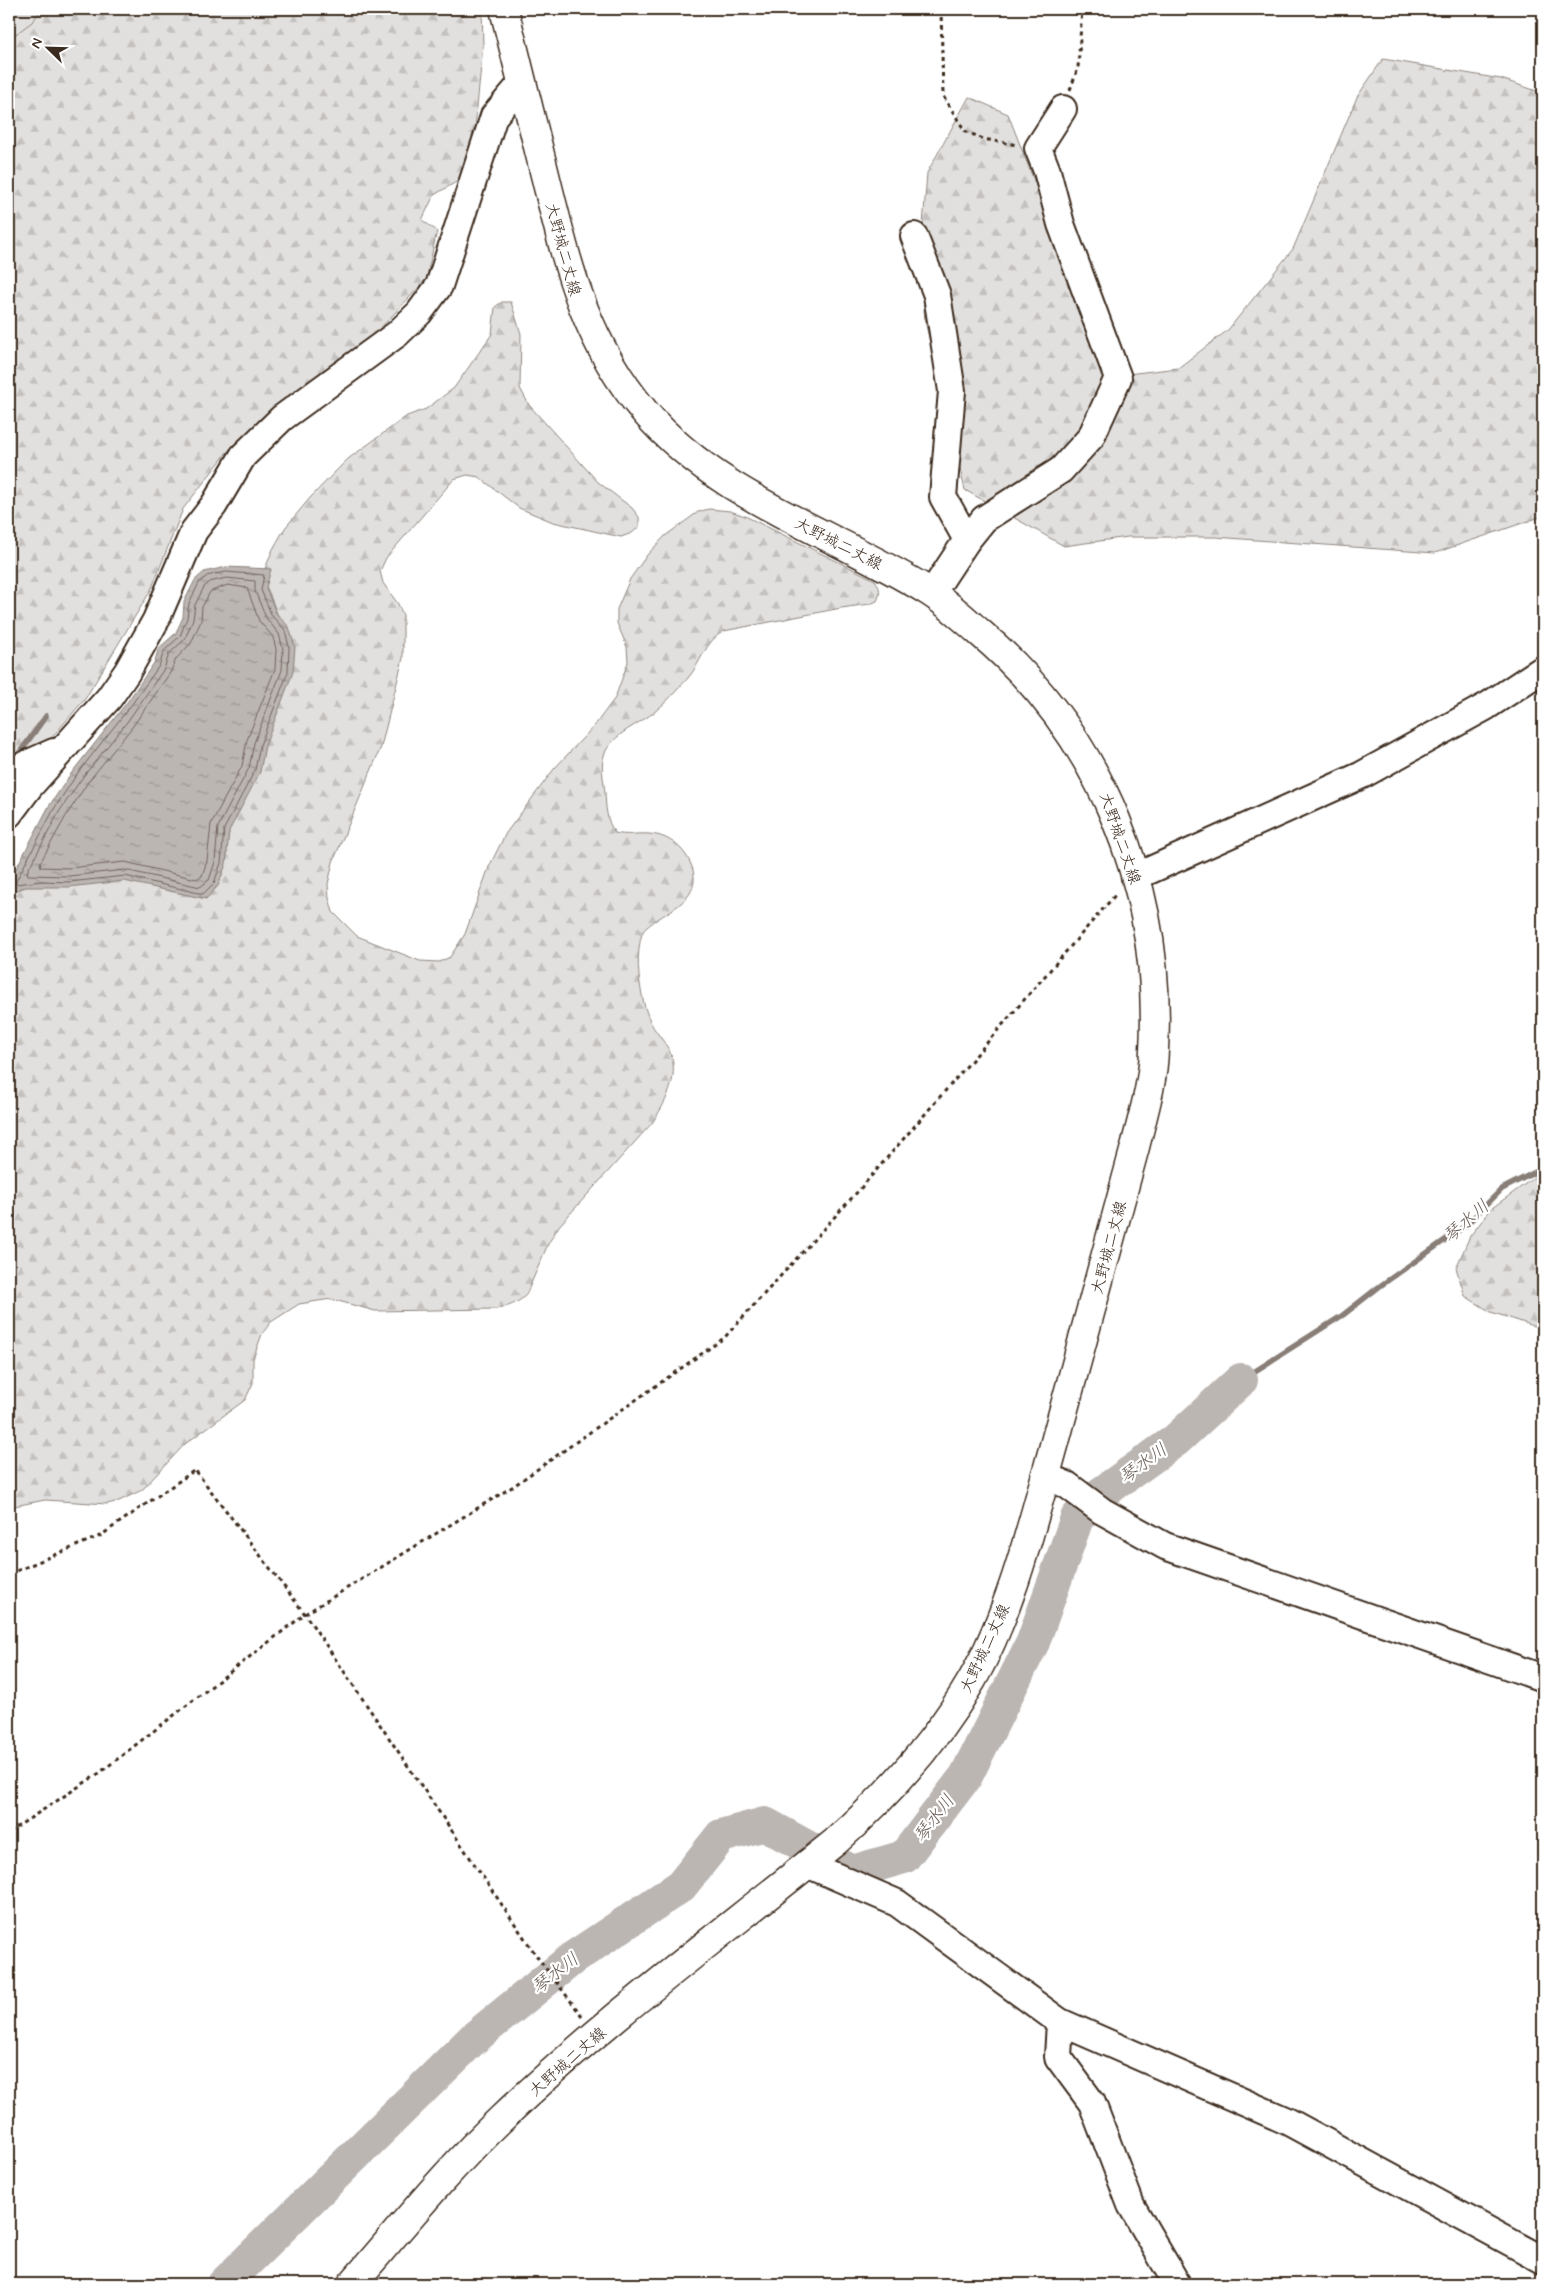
<svg xmlns="http://www.w3.org/2000/svg" width="1552" height="2293" viewBox="0 0 1552 2293" font-family="Mynerve,'Klee One',sans-serif">
<defs>
<pattern id="forest-firs" width="22" height="20" patternUnits="userSpaceOnUse" patternTransform="scale(1.25)"><rect width="22" height="20" fill="#e2e0de"/><path d="M5 1l3.5 6h-7zM16 11l3.5 6h-7z" fill="#c3c0be"/></pattern>
<pattern id="water-ripples" width="26" height="14" patternUnits="userSpaceOnUse" patternTransform="scale(1.25)"><rect width="26" height="14" fill="#bcb6b3"/><path d="M2 4q2-2 4 0t4 0M15 11q2-2 4 0t4 0" fill="none" stroke="#9a9491"/></pattern>
</defs>
<rect width="100%" height="100%" fill="#fff"/>
<filter id="ink" filterUnits="userSpaceOnUse"><feTurbulence type="fractalNoise" baseFrequency=".02" numOctaves="2"/><feDisplacementMap in="SourceGraphic" scale="10" xChannelSelector="R" yChannelSelector="G"/><feConvolveMatrix kernelMatrix="1 2 1 2 8 2 1 2 1" color-interpolation-filters="sRGB"/></filter>
<g filter="url(#ink)">
<path fill="#e2e0de" stroke="#8e857e" d="M9 9H72L9 107Z"/>
<g fill="url(#forest-firs)" stroke="#8e857e">
<path d="M42 9H482L483 45 475 128 458 181 434 195 422 220 437 231 426 280 373 336 298 391 229 450 183 509 151 590 85 699 9 787V39L32 22Z"/>
<path d="M1383 59 1501 79 1543 93V516L1435 553 1215 537H1128L1064 546 965 490 925 321 920 265 927 173 969 97 1008 114 1062 252 1127 374 1178 368 1228 330 1293 249 1357 97Z"/>
<path d="M502 302H511L521 334 520 388 529 405 598 482 632 508 639 517V527L632 533 621 537 553 522 519 508 479 477 467 475 454 479 386 558 380 571 383 583 398 604 403 615V658L381 747 333 862 328 884 329 898 333 912 357 936 420 961 439 962 450 957 465 934 489 867 506 833 554 769 595 725 615 698 628 662 627 647 617 623V609L630 579 647 555 665 536 698 512 709 509 730 511 745 516 875 580C880 588 881 592 877 601L870 604 841 608 724 631C705 641 701 663 688 678 677 690 665 704 653 713 636 726 608 736 603 759 601 769 604 783 605 793 606 808 606 820 615 833 627 836 637 833 649 834 670 835 687 850 693 870 701 902 664 911 646 928 641 932 640 942 639 949 636 969 642 1006 651 1023 657 1035 667 1043 671 1055 679 1078 665 1104 652 1123L559 1226 548 1244 526 1295C517 1304 507 1307 495 1309L375 1311 331 1299 299 1304 271 1322 262 1334 253 1359V1383L245 1400 185 1444 142 1490 119 1501 107 1504 45 1500 9 1507V888L33 883 283 628 262 576 273 549 285 528 310 498 336 471 348 459 407 416 426 409 454 388 492 334 495 307Z"/>
<path d="M1543 1171V1329L1491 1312 1465 1296 1456 1268 1470 1236 1492 1208Z"/>
</g>
<path fill="url(#water-ripples)" stroke="#887e77" d="M226 567 271 569 266 588 276 613 289 627 295 647 293 672 265 746 260 772 229 831 226 864 218 886 206 899 124 881 68 887H26L11 892 10 880 49 806 73 771 128 701 154 663 159 648 176 633 183 617 184 602 195 580 204 572Z"/>
<g fill="none" stroke-linecap="round" stroke-linejoin="round">
<g stroke="#6f625a" stroke-width="1">
<path d="M226 572 264 575 261 590 272 616 285 630 289 647 288 672 260 745 255 770 224 829 221 863 214 883 203 894 125 876 69 882 42 881 16 884V881L54 809 77 774 132 704 159 666 164 651 180 636 187 618 189 603 199 583 207 576Z"/>
<path d="M227 578 255 581V591L266 618 279 634 283 649 282 670 254 743 249 768 218 827 215 862 209 880 200 887 125 870 69 876 28 875 27 872 59 812 82 778 127 722 164 669 169 654 185 639 193 619 195 605 204 587 210 582Z"/>
<path d="M228 585 247 588 259 621 273 637 276 649 275 669 247 740 242 766 211 824 207 861 202 876 196 879 125 862 69 868 41 867 40 863 66 816 88 782 133 726 170 673 176 659 191 643 201 621 202 607 210 592Z"/>
</g>
<g stroke="#887e77" stroke-width="5.5">
<path d="M15 759 46 716"/>
<path d="M1241 1380 1343 1315 1380 1286 1465 1226 1502 1189 1543 1168"/>
</g>
<path stroke="#bcb6b3" stroke-width="34" d="M224 2284 473 2039 573 1958 681 1886 721 1836 765 1824 852 1872 904 1857 966 1776 1033 1642 1077 1518 1099 1495 1176 1440 1241 1380"/>
<g stroke="#3b2a1e" stroke-width="30">
<g id="minor">
<path d="M914 236 937 295 952 391 943 497 967 540 932 593"/>
<path d="M967 540 984 519 1061 470 1091 437 1118 378 1061 224 1047 171 1038 148 1063 109"/>
<path d="M9 772 54 752"/>
<path d="M9 814 30 786 109 698 127 672 156 620 194 531 214 505 243 456 282 418 397 334 419 313 439 286 494 116 522 83"/>
<path d="M1135 877 1362 775 1487 706 1543 669"/>
<path d="M1045 1476 1067 1485 1102 1511 1165 1546 1543 1678"/>
<path d="M807 1864 897 1903 1060 2022 1287 2121 1543 2260"/>
<path d="M1060 2022 1058 2057 1092 2103 1131 2205 1177 2284"/>
</g>
</g>
<g stroke="#3b2a1e" stroke-width="31">
<path id="major" d="M352 2284C401 2228 447 2170 501 2119 605 2019 723 1933 835 1842 888 1795 936 1742 972 1680 1012 1610 1033 1520 1055 1442 1082 1344 1109 1246 1135 1147 1143 1115 1153 1083 1154 1050 1163 890 1102 735 978 631 962 617 946 602 928 591 833 532 719 499 644 411 586 342 569 271 548 187 533 128 519 68 504 9"/>
</g>
<g stroke="#3b2a1e" stroke-width="3" stroke-dasharray="4 4" stroke-linecap="butt">
<path d="M941 9 943 96 965 131 983 139 1018 145"/>
<path d="M1070 90 1078 68 1082 9"/>
<path d="M9 1574 100 1536 195 1470 305 1614 538 1958 582 2016"/>
<path d="M9 1832 98 1774 305 1614 512 1487 724 1338 860 1189 1116 894"/>
</g>
<use href="#minor" stroke="#fff" stroke-width="26"/>
<use href="#major" stroke="#fff" stroke-width="28"/>
</g>
</g>
<g text-anchor="middle" stroke-width="4.5" stroke-linejoin="round" paint-order="stroke">
<g font-size="16" fill="#3b2a1e" stroke="#fff">
<text transform="translate(564 249) rotate(75)" y="6">大野城二丈線</text>
<text transform="translate(839 543) rotate(27)" y="6">大野城二丈線</text>
<text transform="translate(1121 838) rotate(71)" y="6">大野城二丈線</text>
<text transform="translate(1108 1247) rotate(-75)" y="6">大野城二丈線</text>
<text transform="translate(984 1648) rotate(-65)" y="6">大野城二丈線</text>
<text transform="translate(567 2061) rotate(-41)" y="6">大野城二丈線</text>
</g>
<g font-size="18" font-style="italic" fill="#685b52" stroke="#fff">
<text transform="translate(1466 1221) rotate(-41)" y="6">琴水川</text>
<text transform="translate(1143 1463) rotate(-36)" y="6">琴水川</text>
<text transform="translate(934 1818) rotate(-53)" y="6">琴水川</text>
<text transform="translate(555 1973) rotate(-38)" y="6">琴水川</text>
</g>
</g>
<rect width="1552" height="2293" fill="none" stroke="#fff" stroke-width="30"/>
<rect x="15" y="15" width="1522" height="2263" fill="none" stroke="#3b2a1e" stroke-width="2" filter="url(#ink)"/>
<g transform="translate(48 48) rotate(293)" stroke="#ffffff" stroke-width="4" paint-order="stroke">
<path d="M0-4L9 19L0 12L-9 19Z" fill="#3b2a1e"/>
<text y="-8" font-size="14" font-weight="bold" text-anchor="middle" fill="#3b2a1e">N</text>
</g>
</svg>
